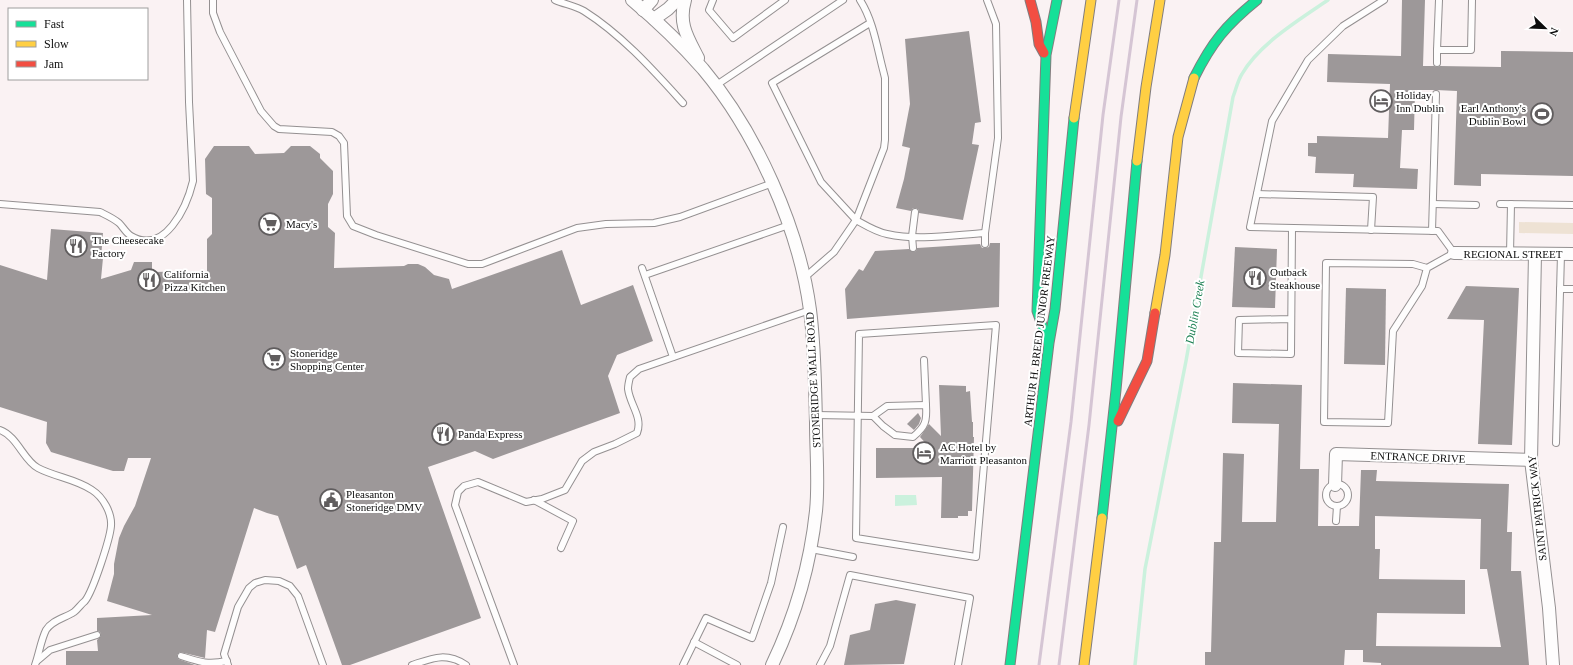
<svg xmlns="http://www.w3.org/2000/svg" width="1573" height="665" viewBox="0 0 1573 665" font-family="Georgia,serif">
<rect width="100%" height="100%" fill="#faf2f3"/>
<path fill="#eee2d4" d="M1519 222 1573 223V234L1519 233Z"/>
<path fill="#cbf1dd" d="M895 495H916L917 505 895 506Z"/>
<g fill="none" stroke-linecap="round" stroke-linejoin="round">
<path stroke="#cbf1dd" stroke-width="3.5" d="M1135 665 1145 569 1186 361 1233 97C1236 89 1238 80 1242 74 1259 44 1300 19 1328 0"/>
</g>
<g fill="#9d9899" fill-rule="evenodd">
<path d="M1402 0H1425L1423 66H1434L1437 67 1440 66 1501 67V51L1573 52V176L1481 174V186L1454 185 1457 91 1436 90H1415L1414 130H1402L1400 168 1418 169 1417 189 1353 187 1354 174 1315 173 1316 157 1308 156V143H1317V136L1388 138 1390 84 1327 82 1328 54 1401 56Z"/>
<path d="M969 31 981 122 975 123 972 144 979 145 963 220 919 213V210L916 208H913L911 211 896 208 904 179 910 148 902 146 910 104 905 39Z"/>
<path d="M214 146H249L255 154 284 153 291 146H310L320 154V158L333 171V194L328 204V227L335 233 334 268 404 266 408 264H418L425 267 434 275 449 279 452 289 562 250 581 305 633 285 653 341 617 355 608 376 620 413 493 459 475 451 428 467 481 618 350 665H342L306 565 297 569 278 516 267 513 254 508 215 632 207 630 205 658 180 652 177 655 178 659 195 665H66V651H98L97 640 101 636 100 632 97 631V618L152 615 107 601 114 574V564L119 538 124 526 135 506 151 458H128L124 471H113L51 452 46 443 47 422 0 407V265L47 280 51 229 103 233 101 258H103L101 279 131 270 134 262H152V272L207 271V239L212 234V198L206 194 205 159Z"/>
<path d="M990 243H1000L999 307 847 319 845 289 859 269 863 271 875 251 909 249 913 252 916 251 917 248 980 244 982 248H985L989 247Z"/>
<path d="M1235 247 1277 249 1275 308 1232 307Z"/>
<path d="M1466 286 1519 288 1512 445 1478 444 1484 320 1447 319Z"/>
<path d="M1346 288 1386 289 1385 365 1344 364Z"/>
<path d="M1233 383 1302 385 1300 469H1319L1318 526H1359L1361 470H1377L1376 481 1509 484 1507 532H1512L1511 571H1521L1529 665H1381V663L1363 662V650H1345L1344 665H1205V652H1211L1214 542H1221L1223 453 1244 454 1242 522H1276L1279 424 1232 423ZM1375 516 1481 519 1480 569H1487L1501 647 1376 646 1377 613 1465 614V580L1379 579 1380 549H1375Z"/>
<path d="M939 385 966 386V392L970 391 972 422H973V437H974L972 511H968V516H958V518H941L942 477 876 478V448H930L920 437 929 424 941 436Z"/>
<path d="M918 413 921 418 919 424 914 430 907 424Z"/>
<path d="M896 600 916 604 904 664 844 665 850 635 870 630 875 604Z"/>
</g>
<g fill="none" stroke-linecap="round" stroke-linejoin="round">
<g stroke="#949091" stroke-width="8">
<g id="lane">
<path d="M213 0V13L220 32 261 111 274 126 279 129 332 132 339 136 344 143 347 216 353 226 376 235 468 264H482L577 228 606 224 654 223 680 217 773 183"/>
<path d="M555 0C564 4 576 6 584 11 622 35 653 70 683 103"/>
<path d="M713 0 709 10 733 38 785 0"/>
<path d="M860 0C873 20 877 47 883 70L885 78V140L884 148 856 220 821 182 772 83 870 23"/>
<path d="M1384 0 1343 26 1308 60 1272 121 1250 227 1438 231 1454 253 1427 268 1413 264 1326 263 1324 422 1388 423 1393 331 1422 286 1427 268"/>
<path d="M1439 0 1437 50H1471L1472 0"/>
<path d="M1437 63V50"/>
<path d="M715 86 843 0"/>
<path d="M1257 194 1373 197 1371 230"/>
<path d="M0 204 100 212C106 215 113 218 119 223 123 227 126 233 131 236 165 256 187 206 193 181L189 102 187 0"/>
<path d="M1433 204 1476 205"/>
<path d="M1500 204 1573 205"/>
<path d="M1432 231 1436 94"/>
<path d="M985 233 998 138 996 24 987 0"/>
<path d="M913 248 912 236 915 212"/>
<path d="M1510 254 1511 204"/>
<path d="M642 268 673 357"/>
<path d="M645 275 789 225"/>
<path d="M804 278 834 252 856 220C865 225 876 232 887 234 918 241 953 235 985 233V244"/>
<path d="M1560 289H1573"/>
<path d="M1291 319 1239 320 1238 353 1291 354 1292 228"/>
<path d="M996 325 976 557 856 538 859 334Z"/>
<path d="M924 360 926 405"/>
<path d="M816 415 873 416 883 426 895 435 913 437C926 426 927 421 926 405L887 406 873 416"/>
<path d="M0 430C17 436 24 461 38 468 55 477 76 479 92 490 103 497 112 513 111 526 110 539 93 591 85 601 81 604 78 609 74 612 65 618 52 620 46 630 41 640 39 654 35 665"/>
<path d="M1556 443 1561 254"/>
<circle cx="1337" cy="495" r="11"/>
<path d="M534 500 573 521 561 548"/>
<path d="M1336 521 1337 506"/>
<path d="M811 549 853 557"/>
<path d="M694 642 737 665"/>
<path d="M181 656C200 662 207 665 227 661"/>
<path d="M37 661 50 650 97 635"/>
<path d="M228 665 224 654 238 607 249 588 255 583 265 580 279 581 290 586 298 596 323 665"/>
<path d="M412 665C433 658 446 652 466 665"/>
<path d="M514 665 455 505 458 492 464 486 478 482 526 502 542 499 565 490 582 461 594 452 615 444 637 433C643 417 630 405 628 389 628 386 629 381 630 377L639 369 810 310"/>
<path d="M683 665 706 618 752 638 771 583 783 527"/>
<path d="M820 665 830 646 850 575 970 598 958 665"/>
</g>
</g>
<g stroke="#949091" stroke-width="14">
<g id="street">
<path d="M632 0C657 21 681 44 703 69 756 132 799 228 810 310 815 348 815 386 816 423 816 452 819 482 816 511 810 567 796 615 772 665"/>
<path d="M685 0C678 24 688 38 698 58"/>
<path d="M643 10 652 0"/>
<path d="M654 19 668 9 677 0"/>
<path d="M1454 253 1573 254"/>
<path d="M1535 254 1531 460 1549 608 1553 665"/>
<path d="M1335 485 1336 454 1531 460"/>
</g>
</g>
<g stroke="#817d7e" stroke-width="11">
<g id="fast">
<path d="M1194 78C1212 42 1226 25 1257 0"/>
<path d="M1048 342 1037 311 1046 55 1057 0"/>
<path d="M1102 518 1116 390 1137 161"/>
<path d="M1010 665 1049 343 1055 309 1074 118"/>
</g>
</g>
<g stroke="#817d7e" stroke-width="11">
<g id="slow">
<path d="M1074 118 1091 0"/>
<path d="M1137 161 1146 87 1160 0"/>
<path d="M1155 313 1165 255 1178 137 1194 78"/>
<path d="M1084 665 1102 518"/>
</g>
</g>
<g stroke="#817d7e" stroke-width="11">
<g id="jam">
<path d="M1030 0 1036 22 1039 44 1044 53"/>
<path d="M1118 421 1147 361 1155 313"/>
</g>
</g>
<use href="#lane" stroke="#fefdfd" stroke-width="6"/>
<use href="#street" stroke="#fefdfd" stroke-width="12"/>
<use href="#fast" stroke="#16e098" stroke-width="9"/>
<use href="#slow" stroke="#ffcf43" stroke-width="9"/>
<use href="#jam" stroke="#f24e42" stroke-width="9"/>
<g stroke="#d5c5d4" stroke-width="3">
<path d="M1039 665 1071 422 1103 115 1119 0"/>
<path d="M1059 665 1089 425 1121 117 1137 0"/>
</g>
</g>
<defs>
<g id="hotel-ring" transform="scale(1.15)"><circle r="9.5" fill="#fff" stroke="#605d5e" stroke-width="1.5"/><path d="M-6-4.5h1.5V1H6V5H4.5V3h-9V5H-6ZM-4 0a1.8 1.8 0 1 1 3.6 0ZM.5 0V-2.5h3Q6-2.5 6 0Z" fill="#605d5e"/></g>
<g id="stadium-ring" transform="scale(1.15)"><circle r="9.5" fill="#fff" stroke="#605d5e" stroke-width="1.5"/><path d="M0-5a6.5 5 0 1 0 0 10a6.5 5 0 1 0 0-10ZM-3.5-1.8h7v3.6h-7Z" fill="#605d5e"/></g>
<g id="supermarket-ring" transform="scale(1.15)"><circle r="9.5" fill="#fff" stroke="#605d5e" stroke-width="1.5"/><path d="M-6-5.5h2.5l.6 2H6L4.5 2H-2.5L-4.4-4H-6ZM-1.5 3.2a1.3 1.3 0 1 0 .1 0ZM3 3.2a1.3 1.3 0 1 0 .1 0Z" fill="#605d5e"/></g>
<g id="restaurant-ring" transform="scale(1.15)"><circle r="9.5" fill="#fff" stroke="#605d5e" stroke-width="1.5"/><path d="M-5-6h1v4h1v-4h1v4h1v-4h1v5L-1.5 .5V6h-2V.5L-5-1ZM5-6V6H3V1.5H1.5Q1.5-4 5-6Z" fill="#605d5e"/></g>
<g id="civic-ring" transform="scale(1.15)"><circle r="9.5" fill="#fff" stroke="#605d5e" stroke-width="1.5"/><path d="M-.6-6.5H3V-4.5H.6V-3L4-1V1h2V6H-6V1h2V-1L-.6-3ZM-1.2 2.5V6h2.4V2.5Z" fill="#605d5e"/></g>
</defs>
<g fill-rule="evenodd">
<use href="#hotel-ring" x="1381" y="101"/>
<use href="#stadium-ring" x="1542" y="114"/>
<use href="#supermarket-ring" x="270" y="224"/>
<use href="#restaurant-ring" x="76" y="246"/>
<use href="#restaurant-ring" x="1255" y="278"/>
<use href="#restaurant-ring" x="149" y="280"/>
<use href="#supermarket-ring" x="274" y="359"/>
<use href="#restaurant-ring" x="443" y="434"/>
<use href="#hotel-ring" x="924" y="453"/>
<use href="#civic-ring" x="331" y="500"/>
</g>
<g text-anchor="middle" stroke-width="4" stroke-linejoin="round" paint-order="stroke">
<g font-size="11" fill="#0d0d0d" stroke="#fff" text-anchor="start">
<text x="1396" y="99">Holiday<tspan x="1396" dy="13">Inn Dublin</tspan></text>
<text x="1526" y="112" text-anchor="end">Earl Anthony's<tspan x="1526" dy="13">Dublin Bowl</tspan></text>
<text x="286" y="228">Macy's</text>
<text x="92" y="244">The Cheesecake<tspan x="92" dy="13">Factory</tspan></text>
<text x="1270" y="276">Outback<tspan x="1270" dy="13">Steakhouse</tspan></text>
<text x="164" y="278">California<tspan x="164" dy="13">Pizza Kitchen</tspan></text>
<text x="290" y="357">Stoneridge<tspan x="290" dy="13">Shopping Center</tspan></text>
<text x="458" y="438">Panda Express</text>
<text x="940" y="451">AC Hotel by<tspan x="940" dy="13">Marriott Pleasanton</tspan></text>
<text x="346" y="498">Pleasanton<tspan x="346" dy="13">Stoneridge DMV</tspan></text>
</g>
<g font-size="11" fill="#0d0d0d" stroke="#fff">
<text x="1513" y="258">REGIONAL STREET</text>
<text transform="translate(1039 331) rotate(-83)" y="4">ARTHUR H. BREED JUNIOR FREEWAY</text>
<text transform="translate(813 380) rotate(-93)" y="4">STONERIDGE MALL ROAD</text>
<text transform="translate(1418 457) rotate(2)" y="4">ENTRANCE DRIVE</text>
<text transform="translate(1537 508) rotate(-96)" y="4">SAINT PATRICK WAY</text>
</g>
<g font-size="12" font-style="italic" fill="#1e8154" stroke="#fff">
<text transform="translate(1195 312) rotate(-80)" y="4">Dublin Creek</text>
</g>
</g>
<rect x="8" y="8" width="140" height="72" fill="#ffffff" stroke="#9e9e9e"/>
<rect x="16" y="21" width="20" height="6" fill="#16e098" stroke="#9e9e9e"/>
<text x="44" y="28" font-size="12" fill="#0d0d0d">Fast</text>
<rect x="16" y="41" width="20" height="6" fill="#ffcf43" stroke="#9e9e9e"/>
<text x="44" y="48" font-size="12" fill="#0d0d0d">Slow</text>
<rect x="16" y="61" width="20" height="6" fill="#f24e42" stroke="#9e9e9e"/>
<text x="44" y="68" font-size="12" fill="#0d0d0d">Jam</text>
<g transform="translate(1545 28) rotate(113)" stroke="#ffffff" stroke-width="3" paint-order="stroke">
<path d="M0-3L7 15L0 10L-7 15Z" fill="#0d0d0d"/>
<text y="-6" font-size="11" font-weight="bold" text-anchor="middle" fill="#0d0d0d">N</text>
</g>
</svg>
